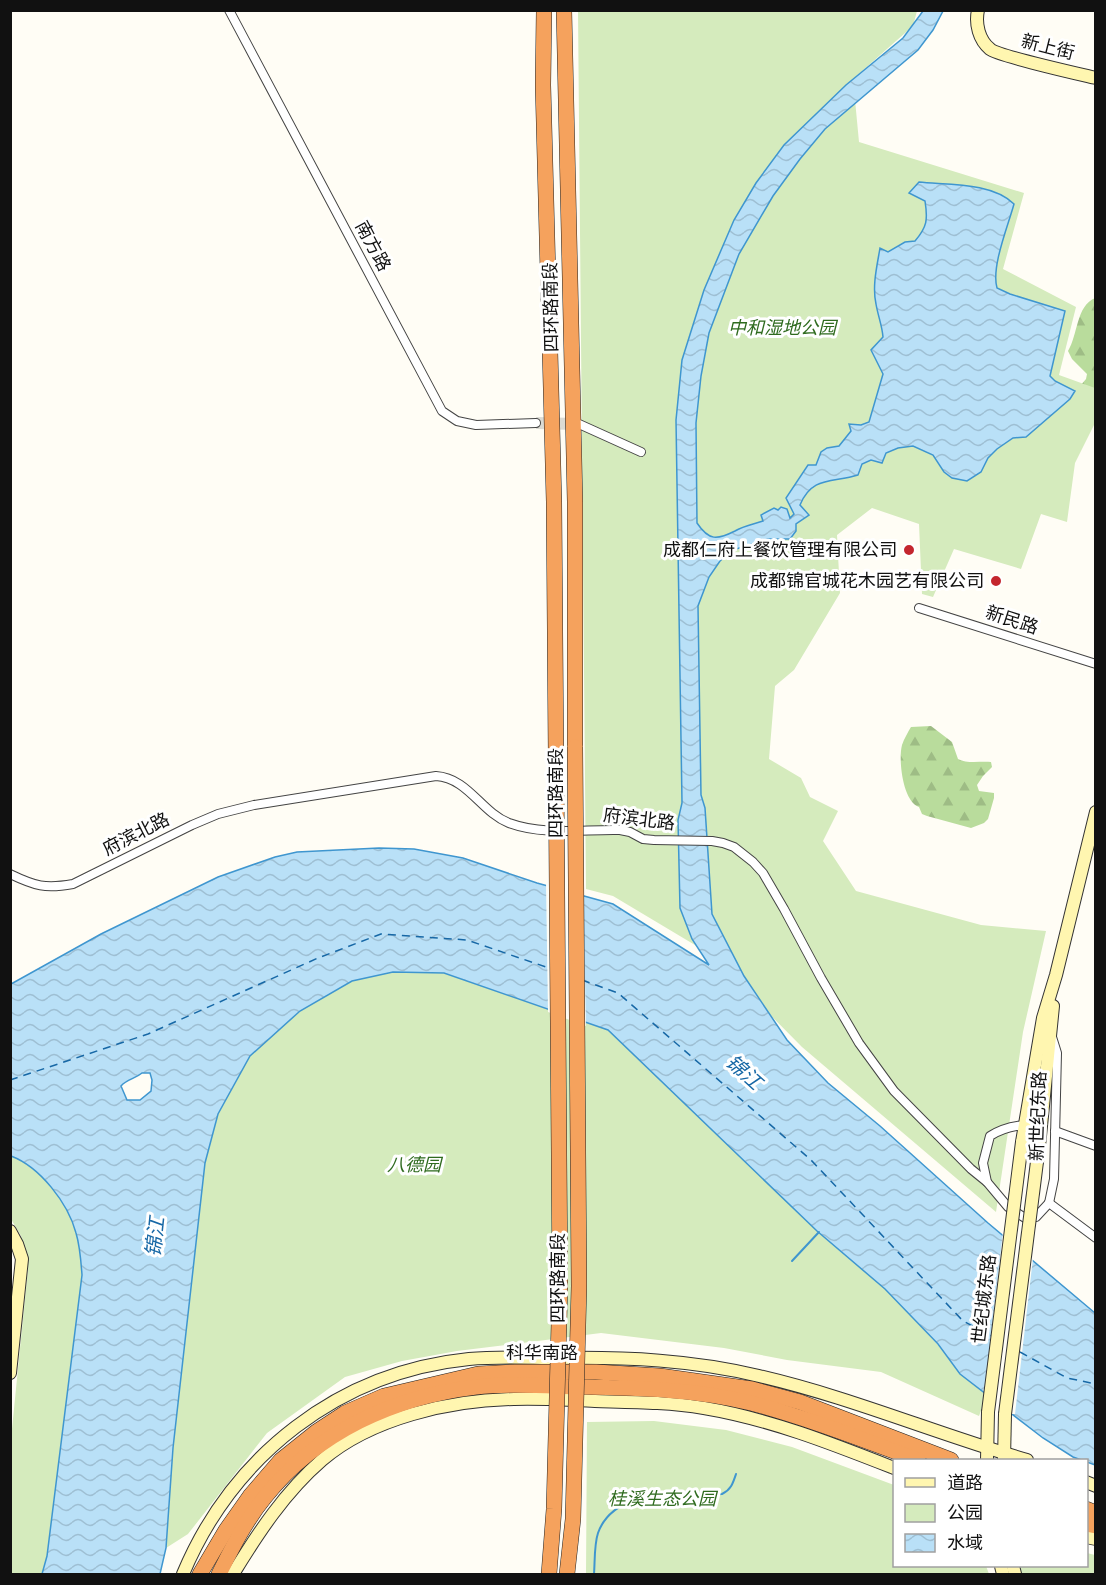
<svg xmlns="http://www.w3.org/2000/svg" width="1106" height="1585" viewBox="0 0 1106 1585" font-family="'IBM Plex Serif','Noto Sans SC',serif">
<defs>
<pattern id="forest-firs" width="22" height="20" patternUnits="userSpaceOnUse" patternTransform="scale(1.5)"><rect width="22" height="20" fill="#b9dc9c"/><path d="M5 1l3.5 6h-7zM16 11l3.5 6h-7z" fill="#9ebc85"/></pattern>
<pattern id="water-waves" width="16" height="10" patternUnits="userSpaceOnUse" patternTransform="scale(1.5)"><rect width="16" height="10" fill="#b9e0f7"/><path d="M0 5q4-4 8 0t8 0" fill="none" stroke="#9ebfd3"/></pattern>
</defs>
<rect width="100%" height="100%" fill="#fffdf5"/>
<g fill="url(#forest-firs)">
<path d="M1095 298V399L1080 386 1086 379 1087 374 1072 359 1068 351C1078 335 1076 306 1095 298Z"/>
<path d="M931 726 952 742 958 759C967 764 980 761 991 762L992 767 983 776 977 785 979 791 994 793V798L988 819 984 823 971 828 927 816 922 814 919 807C903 802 898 760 902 745 904 739 908 732 911 727Z"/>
</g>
<g fill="#d5ebbd">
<path d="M578 11H917L913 26 853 79 859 142 1024 193 1003 269 1076 307 1059 375 1095 388 1096 421 1075 463 1067 522 1041 514 1021 569 954 549 933 597 922 594 919 524 872 508 837 535 840 593 794 670 775 686 769 759 801 778 810 797 838 811 823 841 856 891 981 925 1046 931 1023 1032 996 1212 802 1047 710 954 613 896 586 889Z"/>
<path d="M393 972 444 973 608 1030 817 1231 885 1289 938 1345 960 1374 987 1394 979 1416 881 1372 787 1360 724 1348 601 1333 457 1351 402 1361 345 1377 267 1433 188 1534 166 1548 173 1448 205 1163 218 1114 250 1056 300 1011 352 981Z"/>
<path d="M11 1156C40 1167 68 1203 76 1233 80 1246 81 1261 82 1275L47 1556 42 1574H11V1439L28 1268 21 1236 11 1219Z"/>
<path d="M654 1421 726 1430 792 1447 894 1485V1566H986L989 1574H586L587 1422Z"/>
<path d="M1087 1553 1095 1555V1574H1021L1019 1566H1086Z"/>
</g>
<path fill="url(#water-waves)" stroke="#3f96cf" stroke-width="1.5" fill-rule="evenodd" d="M923 11H943L933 30 918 50 825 129 800 159 773 196 739 254 709 333 701 376 696 423 697 523C709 541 717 540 735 531 743 526 754 524 763 521L761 515 774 508 778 510 781 507 787 509 790 518 794 514 786 498 808 465H816L821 452 827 448 839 446 851 431 849 424 861 425 869 422 883 374 871 350 883 337C882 325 878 316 876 304 872 286 877 266 880 248L888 252 905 242 915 241C927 227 928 220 925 201L909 193 919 182C947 185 992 182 1014 204 1008 226 991 267 997 288L1010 294 1065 311 1050 376 1055 381 1075 391 1070 399 1026 437 1013 438 997 449 988 458 981 472 967 481 952 478 944 472 933 455 913 446 898 448 886 453 882 463 871 460 862 464 858 475C832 483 812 476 800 505L809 515 796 524V531L790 539H768L733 550 720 561 709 577 698 606 701 795 705 808 712 914 744 976 787 1040 828 1083 880 1126 988 1223 1095 1313V1465L1073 1457 1043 1438 960 1374 938 1344 885 1289 817 1231 608 1030 444 973 393 972 352 981 300 1011 250 1056 218 1114 205 1163 173 1448 166 1548 160 1574H42L47 1556 82 1275C81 1261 80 1246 76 1233 68 1203 40 1167 11 1156V984L101 934 218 877 275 857 297 852 379 848 414 849 463 858 537 883 613 904 709 965 692 939 680 908 678 820 682 803 676 420 682 360 704 290 734 220 756 183 784 145 846 85 903 38ZM142 1073H150L152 1080 151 1091 140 1100H127L121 1086C127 1079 135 1079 142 1073Z"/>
<g fill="#fffdf5">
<path d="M546 882 583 893 586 1026 548 1012Z"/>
<path d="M1003 1232 1033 1258 1015 1414H1006L984 1396Z"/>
</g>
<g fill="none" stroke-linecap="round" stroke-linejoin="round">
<g stroke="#3f96cf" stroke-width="2">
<path d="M792 1261 819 1232"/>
<path d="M594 1574C595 1562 594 1545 598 1533 610 1499 654 1492 685 1492 697 1492 709 1495 722 1494 731 1490 733 1483 736 1474"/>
</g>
<g stroke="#1768a6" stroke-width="1.5" stroke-dasharray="8 6" stroke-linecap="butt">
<path d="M582 980 618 993 811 1160 963 1321 992 1336"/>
<path d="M10 1080 148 1034 318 958 381 934 467 940 549 968"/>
<path d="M1020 1352 1067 1378 1096 1384"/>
</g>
<path stroke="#dbdad3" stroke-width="12" stroke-dasharray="12 6" stroke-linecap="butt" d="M536 423 579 424"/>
<g stroke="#444" stroke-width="10">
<g id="street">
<path d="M229 10 442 411 457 421 476 425 536 423"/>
<path d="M579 424 641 452"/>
<path d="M919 608 1096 664"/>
<path d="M10 874C35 886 45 889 73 884L192 825 218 814 254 805 436 776C468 778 481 812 509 823 545 836 583 829 620 830L630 832 643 839 654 840 712 841 723 843 734 847 753 862 763 873 784 909 821 978 859 1043 894 1091 971 1169 987 1182"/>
<path d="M1025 1125C1011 1126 1001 1129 990 1136L983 1163 987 1182 1008 1207 1025 1218 1036 1217 1049 1203"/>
<path d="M1055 1131 1096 1146"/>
<path d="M1049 1203 1054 1179 1057 1053 1052 1037"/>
<path d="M1049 1203 1096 1238"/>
</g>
</g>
<g stroke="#333" stroke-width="14">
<g id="secondary">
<path d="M978 10C975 24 979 40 990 49 998 56 1079 74 1096 78"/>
<path d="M1022 1142 1043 1018 1056 975 1096 812"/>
<path d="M1039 1146 1053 1006"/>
<path d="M10 1231 17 1244 22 1259 10 1373"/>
<path d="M1004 1459 1005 1414"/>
<path d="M987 1460 988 1412"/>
<path d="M1086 1482 1096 1486"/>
<path d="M1086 1537 1096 1539"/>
<path d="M1001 1566 1003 1574"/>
<path d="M1013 1566 1015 1574"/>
<path d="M183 1574C233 1455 339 1372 469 1359 498 1356 530 1358 559 1358 626 1357 693 1360 759 1376 850 1397 937 1434 1027 1460"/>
<path d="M233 1574C258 1533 285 1492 322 1460 371 1418 450 1400 514 1399 541 1398 568 1400 595 1401 632 1402 668 1402 704 1408 770 1419 833 1444 894 1468"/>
</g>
</g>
<g stroke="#222" stroke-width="16">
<g id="highway">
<path d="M544 10 543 85 554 502 556 759"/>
<path d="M564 10 575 502V747"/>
<path d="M1086 1509 1096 1513"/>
<path d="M1086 1524 1096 1526"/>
<path d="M200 1574 226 1530 250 1496 281 1460 316 1432 345 1413 384 1396 478 1374 515 1372H596L660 1376 752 1389 800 1402 951 1460"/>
<path d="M219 1574C232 1548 246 1520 265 1497 317 1432 394 1397 476 1387 510 1383 546 1386 580 1387 636 1388 696 1389 751 1403 808 1418 863 1440 918 1460"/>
</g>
</g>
<use href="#street" stroke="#fff" stroke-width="8"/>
<use href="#secondary" stroke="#fff6b0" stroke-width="12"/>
<use href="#highway" stroke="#f5a25d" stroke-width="15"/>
<g stroke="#333" stroke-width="14" stroke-linecap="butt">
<g id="secondary-bridge">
<path d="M988 1412 1022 1142"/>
<path d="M1005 1414 1039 1146"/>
</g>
</g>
<g stroke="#222" stroke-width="16" stroke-linecap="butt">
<g id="highway-bridge">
<path d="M549 1574 554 1509 560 1285 556 759"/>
<path d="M567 1574 573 1519 579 1286 575 747"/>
</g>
</g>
<use href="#secondary-bridge" stroke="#fff6b0" stroke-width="12"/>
<use href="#highway-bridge" stroke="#f5a25d" stroke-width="15"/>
</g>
<g fill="#c4262e" stroke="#fff" stroke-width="2">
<circle cx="909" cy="550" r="6"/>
<circle cx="996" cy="581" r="6"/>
</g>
<g text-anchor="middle" stroke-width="6" stroke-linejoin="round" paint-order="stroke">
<g font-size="18" fill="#111" stroke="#fff">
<text transform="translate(1048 47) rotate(14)" y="6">新上街</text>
<text transform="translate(373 246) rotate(62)" y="6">南方路</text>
<text transform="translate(551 307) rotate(-91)" y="6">四环路南段</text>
<text transform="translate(1012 620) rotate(18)" y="6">新民路</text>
<text transform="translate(556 793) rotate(-90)" y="6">四环路南段</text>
<text transform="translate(639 819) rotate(7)" y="6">府滨北路</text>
<text transform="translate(136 834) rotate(-27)" y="6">府滨北路</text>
<text transform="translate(1038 1116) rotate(-88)" y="6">新世纪东路</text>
<text transform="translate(558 1278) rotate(-90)" y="6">四环路南段</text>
<text transform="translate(984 1299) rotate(-83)" y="6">世纪城东路</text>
<text x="542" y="1359">科华南路</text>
</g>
<g font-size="18" font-style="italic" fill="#2f6b1f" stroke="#fff">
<text x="782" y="334">中和湿地公园</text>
<text x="414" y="1171">八德园</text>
<text x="662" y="1505">桂溪生态公园</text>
</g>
<g font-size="18" fill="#111" stroke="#fff" text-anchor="end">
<text x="897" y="556">成都仁府上餐饮管理有限公司</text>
<text x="984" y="587">成都锦官城花木园艺有限公司</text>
</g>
<g font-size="20" font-style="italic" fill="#1768a6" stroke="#fff">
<text transform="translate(744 1072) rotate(42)" y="7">锦江</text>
<text transform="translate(155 1237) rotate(-84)" y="7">锦江</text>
</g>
</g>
<rect width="1106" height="1585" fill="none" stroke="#111111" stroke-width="24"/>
<rect x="893" y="1459" width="195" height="108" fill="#ffffff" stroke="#a0a0a0" stroke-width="1.5"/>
<rect x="905" y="1478" width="30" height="9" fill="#fff6b0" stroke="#a0a0a0" stroke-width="1.5"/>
<text x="947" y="1489" font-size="18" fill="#111111">道路</text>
<rect x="905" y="1504" width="30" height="18" fill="#d5ebbd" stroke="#a0a0a0" stroke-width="1.5"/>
<text x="947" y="1519" font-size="18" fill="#111111">公园</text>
<rect x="905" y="1534" width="30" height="18" fill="url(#water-waves)" stroke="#a0a0a0" stroke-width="1.5"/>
<text x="947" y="1549" font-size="18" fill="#111111">水域</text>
</svg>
